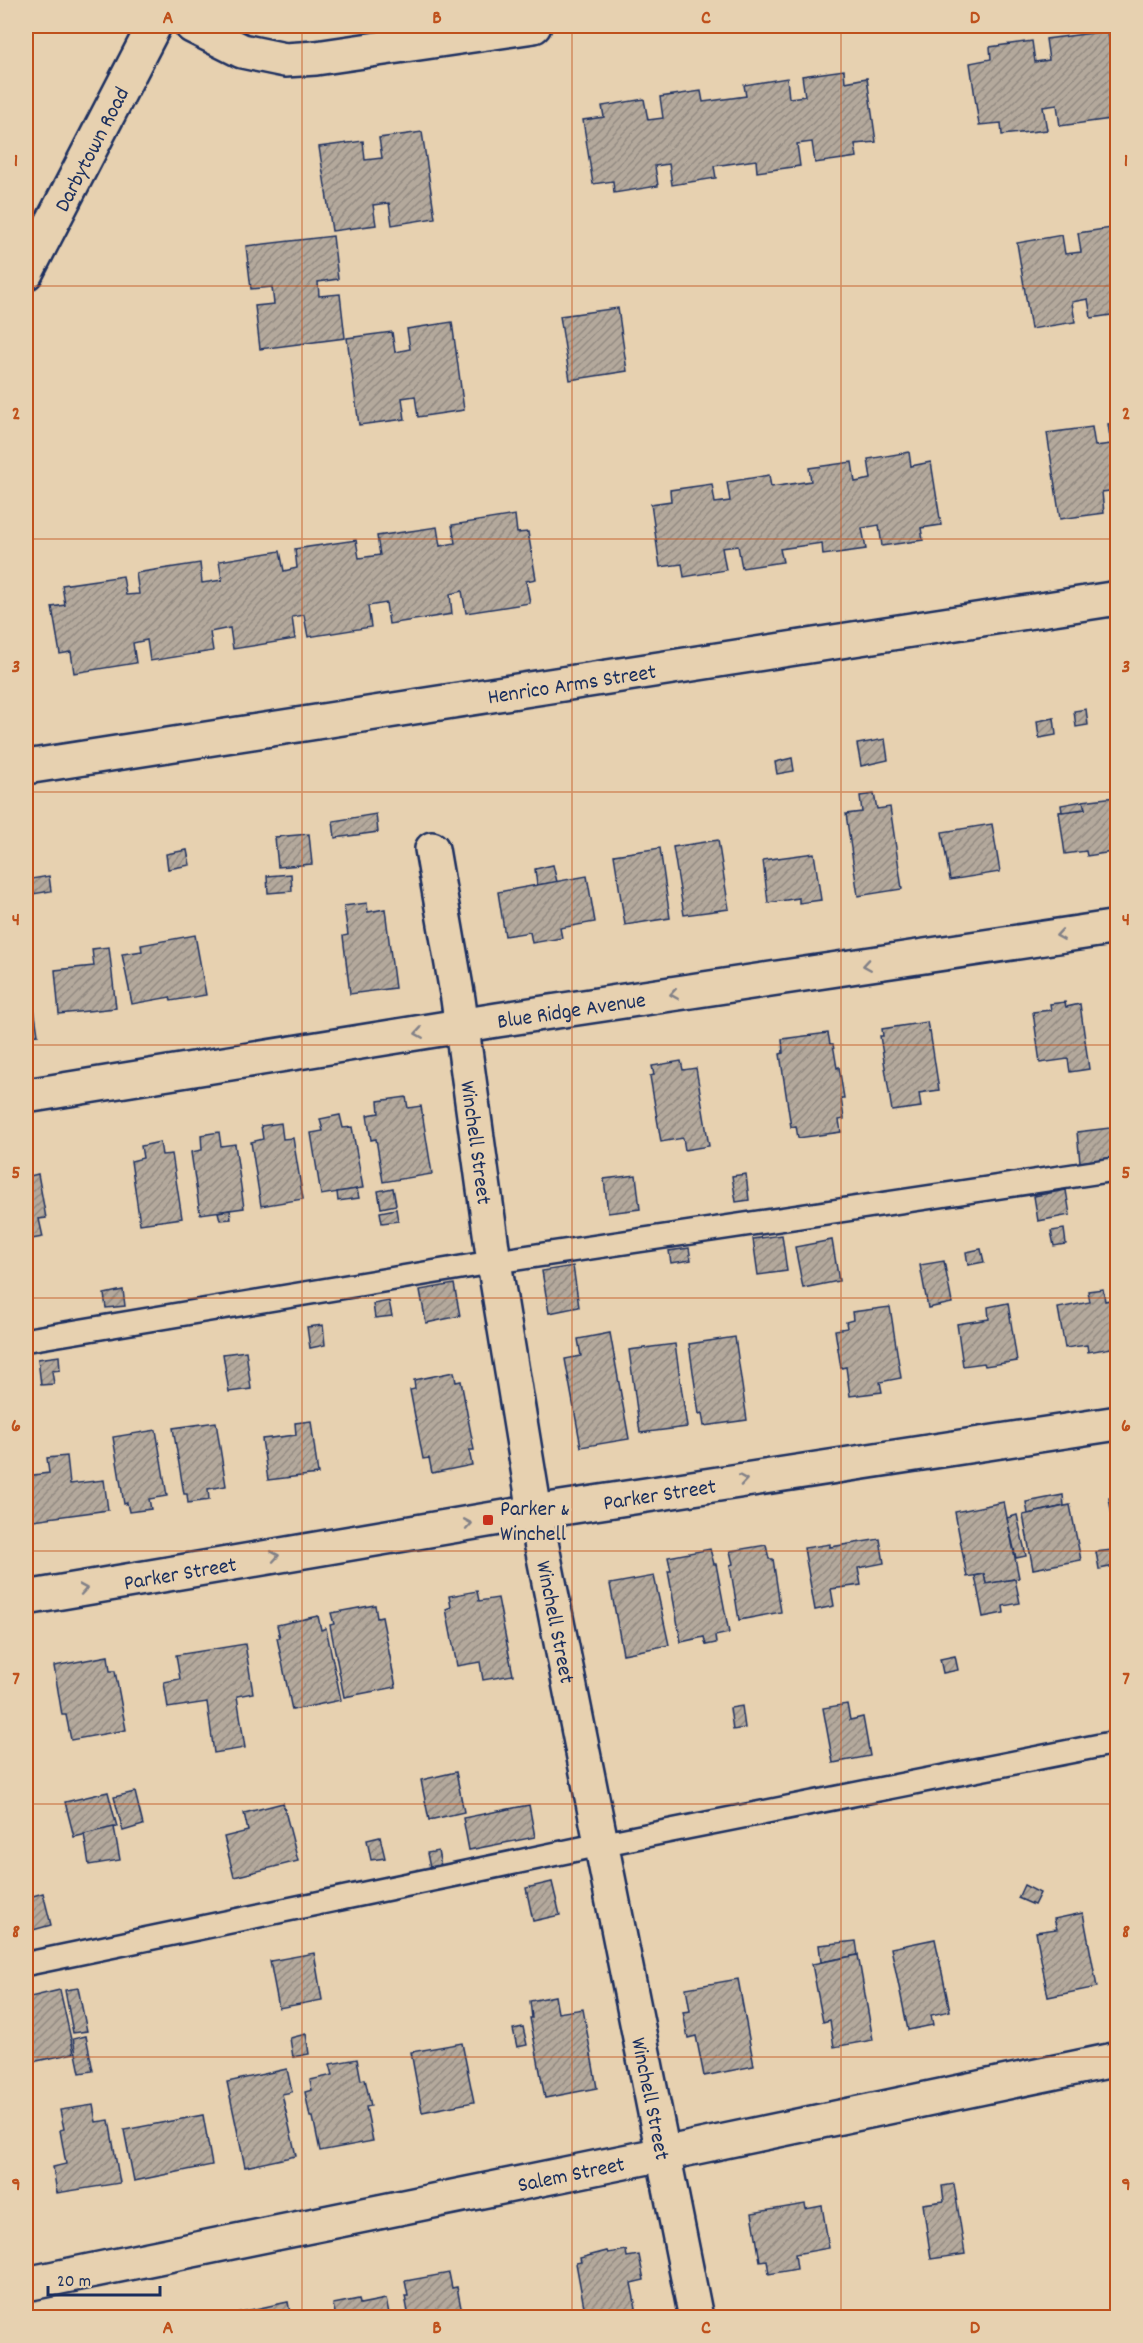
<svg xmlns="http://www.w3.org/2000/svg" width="1143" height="2343" viewBox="0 0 1143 2343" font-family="Dekko,sans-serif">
<defs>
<pattern id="building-hatch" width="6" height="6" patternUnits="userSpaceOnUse" patternTransform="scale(1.5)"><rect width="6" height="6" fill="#b4a99c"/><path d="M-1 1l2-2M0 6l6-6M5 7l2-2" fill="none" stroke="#928a82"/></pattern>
</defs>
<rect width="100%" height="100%" fill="#e7d1b0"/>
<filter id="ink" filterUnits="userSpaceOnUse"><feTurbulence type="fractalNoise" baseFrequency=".0167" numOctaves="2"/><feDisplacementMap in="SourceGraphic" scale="12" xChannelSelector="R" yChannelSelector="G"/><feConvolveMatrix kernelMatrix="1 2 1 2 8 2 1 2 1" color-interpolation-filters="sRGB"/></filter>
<g filter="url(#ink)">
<g fill="url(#building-hatch)" stroke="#1b2f5e" stroke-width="1.5">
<path d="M1108 31 1110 50 1118 49V118L1060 126 1057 105 1043 107 1047 130 1002 135 1001 123 979 125 970 63 991 59 990 47 1032 41 1035 62 1049 60 1046 39Z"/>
<path d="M844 70 845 82 867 78 876 142 855 144 857 157 815 163 812 142 797 144 800 166 757 172 756 160 714 166 716 178 672 185 669 164 655 166 658 186 614 193 613 181 593 184 583 120 604 117 602 106 644 99 648 120 663 118 660 97 701 91 703 102 746 96 744 85 787 78 789 98 805 96 802 76Z"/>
<path d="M422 132 435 218 392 225 389 203 373 205 376 225 332 231 319 147 363 141 365 160 382 158 379 138Z"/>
<path d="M1118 227V314L1091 318 1088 299 1072 302 1075 322 1031 329 1017 243 1062 235 1065 254 1081 252 1078 233Z"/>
<path d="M333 236 338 279 318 282 319 296 340 294 345 338 260 349 255 306 274 304 272 287 251 289 246 246Z"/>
<path d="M618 308 627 371 570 380 560 316Z"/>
<path d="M452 322 464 410 418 417 415 396 402 398 405 419 359 425 347 338 392 332 395 352 410 349 407 329Z"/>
<path d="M1118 423V493L1117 490 1102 492 1104 513 1060 519 1047 433 1092 427 1095 446 1111 444 1108 424Z"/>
<path d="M909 452 911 466 931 462 941 525 921 528 923 540 882 546 879 525 862 528 866 549 823 555 822 543 780 549 783 562 742 568 738 546 722 548 726 570 684 577 682 564 660 567 651 504 671 501 670 490 712 484 715 503 730 501 727 482 769 475 771 487 811 481 809 468 852 462 855 482 871 479 868 459Z"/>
<path d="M515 515 517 533 528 532 536 579 526 581 530 603 466 613 462 591 450 594 452 614 389 624 386 603 368 606 371 627 308 637 304 615 292 617 295 639 233 649 230 628 210 632 213 651 150 661 147 640 133 643 136 663 74 673 71 652 60 654 52 607 65 605 62 585 123 576 126 595 139 594 136 573 200 563 202 583 222 580 219 561 280 551 284 571 297 568 295 549 356 540 359 558 380 555 377 536 437 527 440 546 455 543 452 525Z"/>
<path d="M1086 709 1088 725 1076 727 1074 711Z"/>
<path d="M1054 718 1056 735 1039 738 1037 721Z"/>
<path d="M885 739 888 760 861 766 857 744Z"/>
<path d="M792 758 794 771 777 774 775 762Z"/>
<path d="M874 794 877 809 890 807 902 889 858 896 846 814 862 812 860 796Z"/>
<path d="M1115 797 1118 818V851L1087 856 1086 851 1065 854 1059 812 1085 809 1083 801Z"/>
<path d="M1083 801 1085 809 1062 812 1061 805Z"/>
<path d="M376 814 378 832 335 838 333 821Z"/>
<path d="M992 824 1000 872 950 880 942 832Z"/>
<path d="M309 834 312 864 278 867 275 837Z"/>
<path d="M718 840 729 909 684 915 673 847Z"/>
<path d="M660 848 670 918 625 925 614 855Z"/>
<path d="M187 850 190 865 168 869 166 854Z"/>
<path d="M814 853 821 900 799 903V898L768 903 763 860Z"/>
<path d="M553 865 557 882 537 885 535 869Z"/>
<path d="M291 874 292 891 268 893 267 876Z"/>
<path d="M49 876 51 891 33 894 31 879Z"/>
<path d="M587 876 595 922 560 928 562 938 532 943 530 932 505 936 498 892Z"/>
<path d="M367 903 368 912 385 909 395 988 350 994 343 936 348 935 344 906Z"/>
<path d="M195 935 206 995 171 1001 170 997 132 1004 122 954 142 951 141 945Z"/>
<path d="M109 947 116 1008 59 1014 55 970 94 966 92 949Z"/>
<path d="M26 952 38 1035 26 1036Z"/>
<path d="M1065 1002 1066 1007 1080 1004 1089 1069 1070 1072 1068 1059 1040 1063 1033 1012 1051 1010 1050 1004Z"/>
<path d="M927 1022 929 1032 930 1031 939 1090 919 1093 921 1107 892 1111 880 1036H883L882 1029Z"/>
<path d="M828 1033 830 1044H833L837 1068 839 1067 844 1098H841L844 1119 839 1120 841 1132 798 1138 796 1126 791 1127 780 1054 783 1053 782 1039Z"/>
<path d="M681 1061 683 1070 696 1068 709 1146 685 1150 683 1138 661 1142 650 1076 654 1075 652 1066Z"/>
<path d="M406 1097 408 1108 421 1106 432 1174 383 1182 376 1139 371 1140 367 1115 379 1113 378 1101Z"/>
<path d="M340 1115 343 1128 352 1127 363 1188 321 1195 311 1133 323 1131 320 1119Z"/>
<path d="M281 1123 283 1139 293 1138 303 1199 261 1206 251 1142 263 1139 261 1126Z"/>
<path d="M1118 1127V1157L1080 1162 1077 1132Z"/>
<path d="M219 1132 221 1146 235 1144 244 1208 200 1214 191 1152 202 1150 201 1135Z"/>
<path d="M160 1142 162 1155 172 1154 182 1218 140 1224 131 1161 143 1158 141 1146Z"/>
<path d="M38 1174 46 1218 39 1219 43 1237 26 1240V1177Z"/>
<path d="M746 1174 749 1200 736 1202 732 1176Z"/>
<path d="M636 1175 640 1209 608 1213 604 1179Z"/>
<path d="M393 1188 396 1205 381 1208 378 1191Z"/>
<path d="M357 1189 359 1198 338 1201 337 1192Z"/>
<path d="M1066 1190 1070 1215 1038 1221 1034 1196Z"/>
<path d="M396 1209 398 1221 382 1223 380 1212Z"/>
<path d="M230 1210 231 1219 220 1220 218 1212Z"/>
<path d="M1064 1229 1066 1244 1054 1246 1051 1231Z"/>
<path d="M782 1235 787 1271 758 1275 753 1239Z"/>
<path d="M832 1240 839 1281 803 1288 795 1247Z"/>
<path d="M689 1248 691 1260 671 1263 669 1251Z"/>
<path d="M981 1249 984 1262 968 1265 966 1252Z"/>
<path d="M944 1261 952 1303 928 1308 920 1265Z"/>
<path d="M573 1266 579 1307 549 1313 542 1271Z"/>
<path d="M454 1284 460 1316 426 1323 420 1290Z"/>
<path d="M1103 1289 1105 1301 1110 1300 1118 1347 1088 1352 1087 1345 1065 1348 1058 1308 1090 1302 1088 1291Z"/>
<path d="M123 1290 125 1306 106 1308 104 1294Z"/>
<path d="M389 1301 392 1316 375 1318 373 1304Z"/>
<path d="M1008 1303 1017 1361 985 1366 984 1363 963 1366 957 1324 989 1319 988 1307Z"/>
<path d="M890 1307 901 1378 880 1382 882 1392 850 1396 846 1367 841 1368 835 1330 847 1328 846 1322 853 1320 852 1312Z"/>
<path d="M323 1325 325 1345 310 1348 307 1327Z"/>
<path d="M610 1333 629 1439 581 1447 565 1359 581 1356 578 1339Z"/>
<path d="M735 1337 747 1420 704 1426 702 1413 699 1414 689 1344Z"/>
<path d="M675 1344 687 1427 640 1433 629 1350Z"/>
<path d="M246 1351 251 1389 229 1392 223 1354Z"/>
<path d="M59 1356 60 1370 52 1371 54 1384 41 1385 38 1359Z"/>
<path d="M454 1372 456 1382 461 1381 474 1450H469L472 1465 432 1473 429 1458 423 1459 410 1390 415 1389 414 1380Z"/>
<path d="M311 1421 318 1474 268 1480 262 1439 296 1435 295 1423Z"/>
<path d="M216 1422 226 1486 208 1489 209 1500 188 1503 187 1494H184L173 1428Z"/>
<path d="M156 1430 167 1496 149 1499 151 1509 129 1512 127 1503 124 1504 113 1437Z"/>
<path d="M67 1456 70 1484 104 1480 108 1510 26 1521V1476L49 1473 47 1458Z"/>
<path d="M1063 1495 1064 1506 1028 1514 1026 1502Z"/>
<path d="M1118 1496V1543H1117L1109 1498Z"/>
<path d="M1004 1502 1019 1578 986 1584 984 1574 967 1577 955 1512Z"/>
<path d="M1070 1505 1081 1560 1033 1569 1023 1515Z"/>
<path d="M1017 1515 1026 1556 1016 1558 1007 1518Z"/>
<path d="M880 1539 884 1563 858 1568 861 1585 831 1589 834 1606 815 1610 804 1548 830 1544V1547Z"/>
<path d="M766 1545 769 1559H773L781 1612 739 1620 730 1565 733 1564 730 1551Z"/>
<path d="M710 1549 714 1564H716L729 1633 715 1636 716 1643 706 1645 704 1637 681 1642 668 1571H671L668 1557Z"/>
<path d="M1112 1550 1115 1566 1099 1569 1096 1552Z"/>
<path d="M984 1574 986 1584 1015 1579 1020 1603 1003 1606 1004 1613 983 1617 975 1576Z"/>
<path d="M654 1576 669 1645 623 1654 610 1584Z"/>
<path d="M477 1591 479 1601 498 1598 513 1675 483 1680 480 1662 457 1666 446 1609 451 1607 449 1596Z"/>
<path d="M375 1605 377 1618 382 1617 396 1687 344 1697 330 1625 334 1624 331 1613Z"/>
<path d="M318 1616 321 1630 326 1628 341 1700 292 1710 277 1638H280L277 1625Z"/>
<path d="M245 1644 253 1693 237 1696 245 1748 214 1753 207 1702 168 1708 164 1682 180 1679 176 1655Z"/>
<path d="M108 1656 110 1671H115L126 1730 71 1740 66 1715H62L54 1666Z"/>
<path d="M955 1656 958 1670 943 1673 940 1659Z"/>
<path d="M847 1704 850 1720 863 1717 870 1756 833 1763 823 1708Z"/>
<path d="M742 1706 745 1728 733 1730 730 1708Z"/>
<path d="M456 1772 464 1812 429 1820 421 1780Z"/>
<path d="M108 1792 117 1827 74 1837 65 1802Z"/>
<path d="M135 1792 143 1825 123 1831 114 1797Z"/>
<path d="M283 1803 298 1861 234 1877 224 1837 248 1831 244 1813Z"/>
<path d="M529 1805 535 1837 469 1850 463 1818Z"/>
<path d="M114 1827 120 1860 89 1865 84 1834Z"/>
<path d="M380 1837 385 1858 371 1860 367 1840Z"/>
<path d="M438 1851 441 1866 430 1868 427 1853Z"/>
<path d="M552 1882 560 1915 533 1921 526 1888Z"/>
<path d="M1024 1885 1040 1893 1034 1905 1018 1898Z"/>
<path d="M43 1893 51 1925 26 1932V1898Z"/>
<path d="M1083 1913 1097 1987 1048 1997 1036 1932 1057 1929 1054 1919Z"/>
<path d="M935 1939 950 2011 931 2015 933 2025 908 2030 891 1948Z"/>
<path d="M856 1941 858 1955 821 1962 819 1945Z"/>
<path d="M314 1953 322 2000 279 2008 270 1961Z"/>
<path d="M858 1955 873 2040 834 2047 830 2020 823 2022 812 1964Z"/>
<path d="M738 1979 754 2066 704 2076 696 2036 688 2038 683 2012 690 2011 686 1988Z"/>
<path d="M78 1988 87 2031 73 2033 65 1990Z"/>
<path d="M60 1990 74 2053 32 2062 26 2035V1998Z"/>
<path d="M555 1996 558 2013 583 2009 597 2088 545 2098 530 2018H532L530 2001Z"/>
<path d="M523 2027 527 2045 517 2047 513 2029Z"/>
<path d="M306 2034 309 2054 293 2057 290 2038Z"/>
<path d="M86 2036 93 2071 80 2073 73 2039Z"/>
<path d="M462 2043 474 2102 422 2112 411 2052Z"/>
<path d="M357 2059 361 2080 365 2079 371 2106 366 2107 373 2141 320 2151 313 2117H310L305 2092 312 2090 310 2080 333 2075 330 2064Z"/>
<path d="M287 2069 292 2092 282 2094 296 2156 245 2167 227 2082Z"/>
<path d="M93 2105 96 2122 109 2120 120 2183 57 2193 53 2167 66 2164 60 2130 64 2129 60 2110Z"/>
<path d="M203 2115 212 2165 134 2181 124 2130Z"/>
<path d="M954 2184 965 2254 931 2259 923 2204 944 2201 942 2186Z"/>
<path d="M805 2204 806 2209 822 2206 829 2248 795 2254 797 2269 769 2274 767 2260 760 2261 752 2213Z"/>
<path d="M626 2250 627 2257 639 2255 644 2280 631 2283 638 2318H586L576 2263 581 2262 580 2258 607 2251 608 2253Z"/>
<path d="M449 2273 452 2288 457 2287 463 2318H409L405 2296H408L405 2281Z"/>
<path d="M359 2299 360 2304 386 2299 390 2318H336L333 2304Z"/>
<path d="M288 2302 291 2318H237L236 2313Z"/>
</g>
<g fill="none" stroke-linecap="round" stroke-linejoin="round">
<g stroke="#1b2f5e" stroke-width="27">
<g id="service">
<path d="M26 1340 494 1262 1118 1169"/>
<path d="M26 1964 603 1844 1118 1742"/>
</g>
</g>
<g stroke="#1b2f5e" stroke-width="38">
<g id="minor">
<path d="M192 26 242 51 285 60 316 58 534 26"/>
<path id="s1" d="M26 767 1118 598"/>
<path id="s2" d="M432 849 458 999 494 1262 535 1512 696 2318"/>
<path id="s3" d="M26 1096 497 1020 1118 927"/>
<path id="s4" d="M26 1598 535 1512 1118 1423"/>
<path id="s5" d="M26 2284 663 2154 1118 2059"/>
</g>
</g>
<g stroke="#1b2f5e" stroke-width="38">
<g id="secondary">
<path id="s6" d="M26 273 154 26"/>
</g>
</g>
<use href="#service" stroke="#e7d1b0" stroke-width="22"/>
<use href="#minor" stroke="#e7d1b0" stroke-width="33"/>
<use href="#secondary" stroke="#e7d1b0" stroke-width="33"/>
</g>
<defs><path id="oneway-chevron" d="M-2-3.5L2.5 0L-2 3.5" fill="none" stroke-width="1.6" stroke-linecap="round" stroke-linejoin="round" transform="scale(1.5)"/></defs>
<g stroke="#818087">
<use href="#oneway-chevron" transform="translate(1060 935) rotate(171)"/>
<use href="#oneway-chevron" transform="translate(867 965) rotate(171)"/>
<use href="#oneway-chevron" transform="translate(674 994) rotate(171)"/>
<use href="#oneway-chevron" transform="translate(419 1033) rotate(171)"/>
<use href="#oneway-chevron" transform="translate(743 1480) rotate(-9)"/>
<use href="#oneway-chevron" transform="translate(468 1524) rotate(-10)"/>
<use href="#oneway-chevron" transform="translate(275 1556) rotate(-10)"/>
<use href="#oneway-chevron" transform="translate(83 1589) rotate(-10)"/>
</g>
</g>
<path fill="none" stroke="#bf511c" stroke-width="1.5" stroke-opacity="0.55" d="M302 26V2318M572 26V2318M841 26V2318M26 286H1118M26 539H1118M26 792H1118M26 1045H1118M26 1298H1118M26 1551H1118M26 1804H1118M26 2057H1118"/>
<rect fill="#c8321e" stroke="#e7d1b0" stroke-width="2" x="482" y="1514" width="12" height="12" rx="3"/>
<g text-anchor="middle" stroke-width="5" stroke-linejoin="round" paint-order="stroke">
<g font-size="22" fill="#1b2f5e" stroke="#e7d1b0">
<text dy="8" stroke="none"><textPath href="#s6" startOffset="140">Darbytown Road</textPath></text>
<text dy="8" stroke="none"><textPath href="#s1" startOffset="552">Henrico Arms Street</textPath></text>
<text dy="8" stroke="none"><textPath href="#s3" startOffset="552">Blue Ridge Avenue</textPath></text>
<text dy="8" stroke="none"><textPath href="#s2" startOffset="297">Winchell Street</textPath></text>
<text dy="8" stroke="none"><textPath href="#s4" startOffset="642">Parker Street</textPath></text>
<text dy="8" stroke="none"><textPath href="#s4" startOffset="156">Parker Street</textPath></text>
<text dy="8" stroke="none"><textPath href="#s2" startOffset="783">Winchell Street</textPath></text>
<text dy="8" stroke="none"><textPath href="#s2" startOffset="1269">Winchell Street</textPath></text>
<text dy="8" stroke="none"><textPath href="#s5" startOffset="556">Salem Street</textPath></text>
</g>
<g font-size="22" fill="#1b2f5e" stroke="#e7d1b0" text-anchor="start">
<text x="500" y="1515">Parker &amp;<tspan x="500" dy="25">Winchell</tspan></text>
</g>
</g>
<rect width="1143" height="2343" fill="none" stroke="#e7d1b0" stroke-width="66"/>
<path d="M48 2286v9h112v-9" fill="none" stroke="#1b2f5e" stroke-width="3"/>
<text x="57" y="2286" font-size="18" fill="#1b2f5e" stroke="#e7d1b0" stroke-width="4.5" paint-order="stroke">20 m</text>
<rect x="33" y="33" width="1077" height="2277" fill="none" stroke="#bf511c" stroke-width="2"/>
<g font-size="20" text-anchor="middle" font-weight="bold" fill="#bf511c">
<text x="168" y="23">A</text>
<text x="437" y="23">B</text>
<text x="706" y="23">C</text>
<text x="975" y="23">D</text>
<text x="16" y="166">1</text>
<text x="1126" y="166">1</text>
<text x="16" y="419">2</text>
<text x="1126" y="419">2</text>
<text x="16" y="672">3</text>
<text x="1126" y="672">3</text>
<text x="16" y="925">4</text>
<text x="1126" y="925">4</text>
<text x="16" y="1178">5</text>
<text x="1126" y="1178">5</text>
<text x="16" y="1431">6</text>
<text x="1126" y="1431">6</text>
<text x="16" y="1684">7</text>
<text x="1126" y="1684">7</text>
<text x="16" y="1937">8</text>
<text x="1126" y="1937">8</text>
<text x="16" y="2190">9</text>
<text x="1126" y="2190">9</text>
<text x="168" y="2333">A</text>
<text x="437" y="2333">B</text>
<text x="706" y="2333">C</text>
<text x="975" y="2333">D</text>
</g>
</svg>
